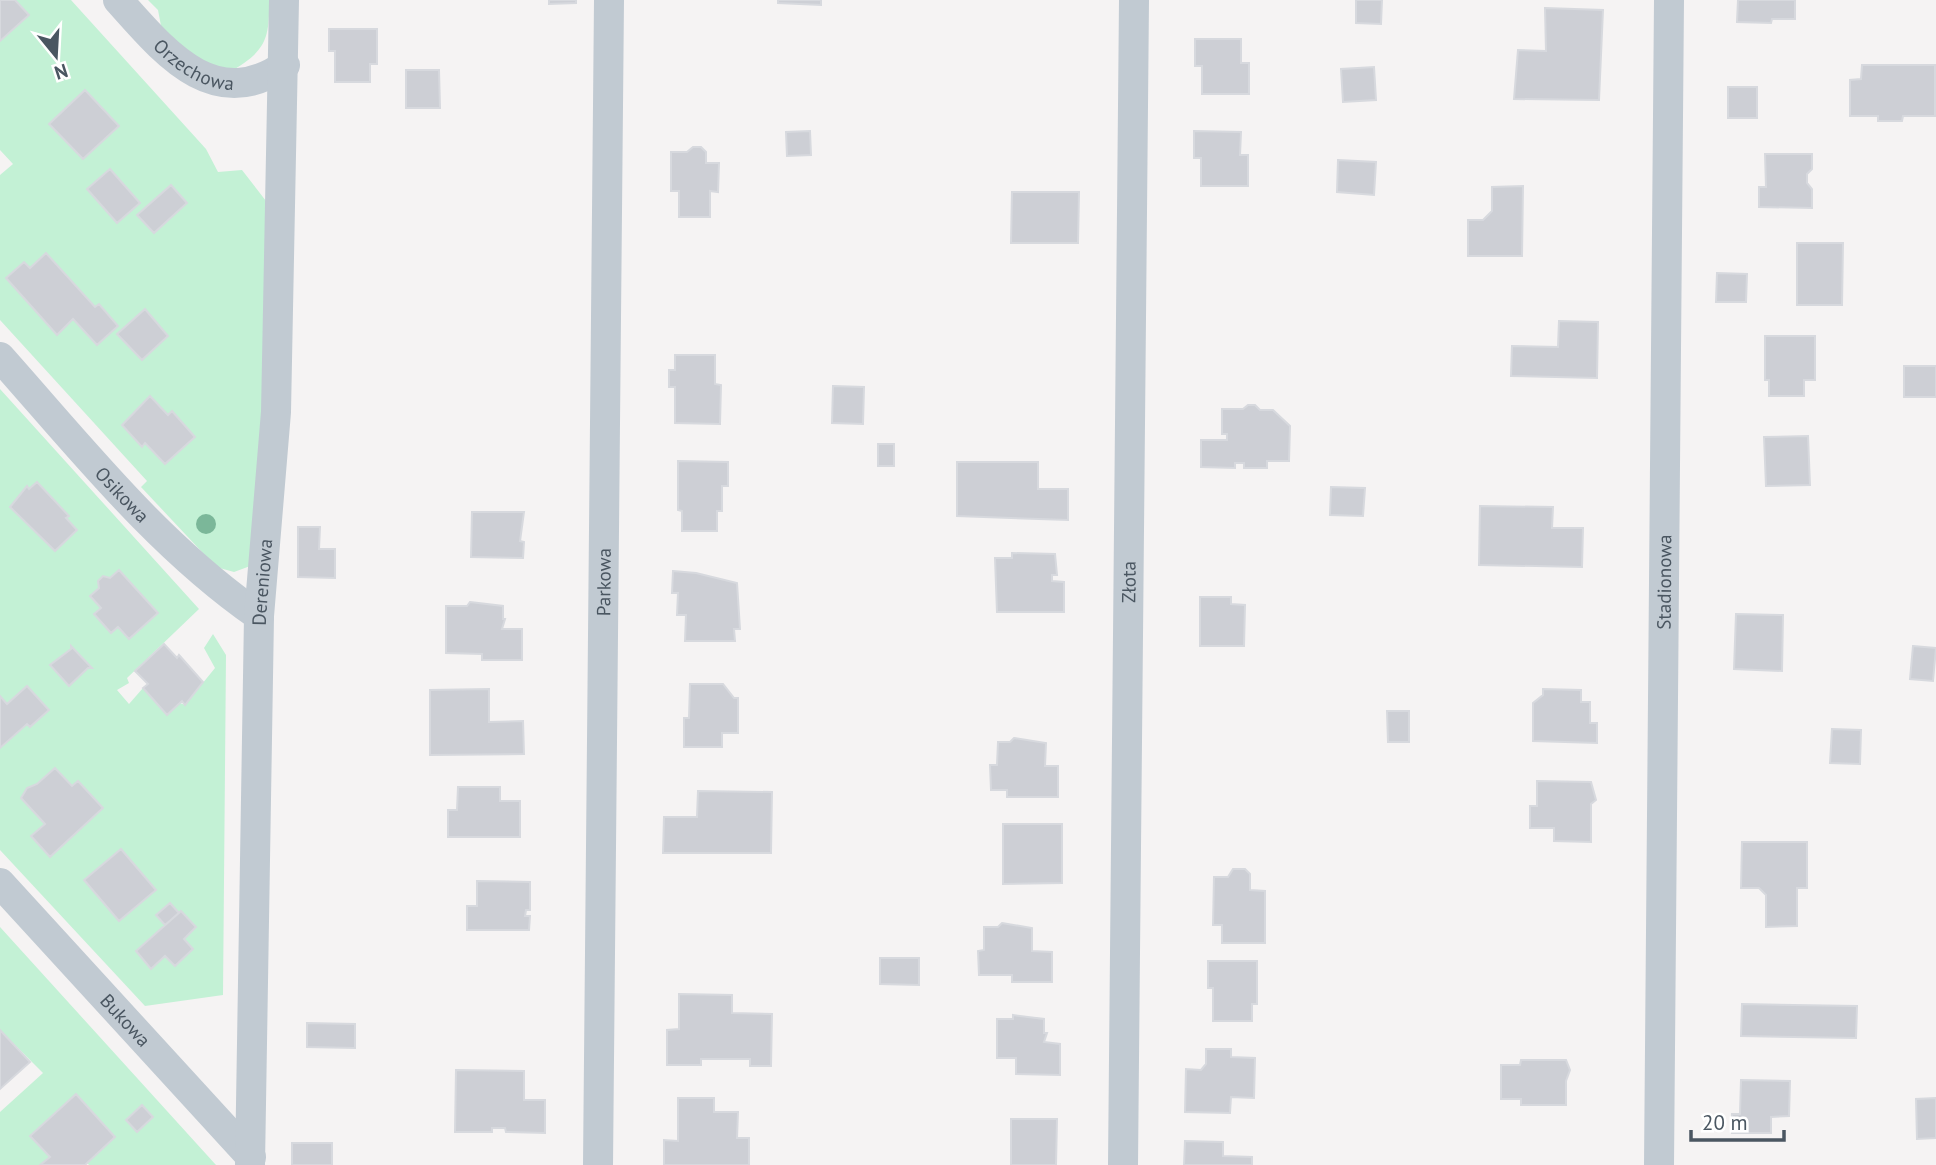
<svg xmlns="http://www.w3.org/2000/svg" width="1936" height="1165" viewBox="0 0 1936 1165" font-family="'PT Sans',sans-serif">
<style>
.green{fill:#c3f1d5}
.building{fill:#cdcfd5;stroke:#d7d9de;stroke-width:2}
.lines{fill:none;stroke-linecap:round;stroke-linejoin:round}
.minor{stroke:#c1cad2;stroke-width:30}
.tree{fill:#7bb799}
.labels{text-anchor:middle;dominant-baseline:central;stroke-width:5;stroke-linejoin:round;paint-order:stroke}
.street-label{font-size:19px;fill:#4a5661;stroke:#fff}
</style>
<rect width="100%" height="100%" fill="#f5f3f3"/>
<!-- green -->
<path class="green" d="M0,0H71L206,149L218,172L242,170L266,201L265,399L253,565L234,572L216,567L141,487L147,481L0,320V175L13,164L0,150Z
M148,0H269C270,42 264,52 228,73L199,66L162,31L158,10Z
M0,389L199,609L127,678L129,683L117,690L129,704L143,688L185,705L215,668L204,648L213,634L226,655L223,995L145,1006L0,850Z
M0,927L216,1165H89L87,1163L115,1137L76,1094L31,1135L50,1157L40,1165H0V1112L43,1073L0,1030Z"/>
<!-- building -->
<path class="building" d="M0,0H15L29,15L0,41Z
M549,0H576V3L549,4Z
M778,0H821V5L778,3Z
M1356,0H1382L1381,24L1356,23Z
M1738,0H1795V19H1772L1771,23L1737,22Z
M1545,8L1603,10L1599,100L1514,99L1518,50L1546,51Z
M329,29H377V64H370V82H335V51H329Z
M1195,39H1241V63H1249V94H1202V66H1195Z
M1862,65H1935V116H1903L1902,121H1878V116H1850V80L1861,79Z
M1374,67L1376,100L1343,102L1341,69Z
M406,70H439L440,108H406Z
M1728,87H1757V118H1728Z
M85,90L119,126L83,159L49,124Z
M810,131L811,155L787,156L786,132Z
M1194,131L1241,132L1240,155H1248V186H1201V158H1194Z
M693,147H701L706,152V163H719L718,192L710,191V217H679V191H671V152H687Z
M1765,154H1812V169L1807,174V183L1812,189V208L1759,207V187H1766Z
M1338,160L1376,162L1374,195L1337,192Z
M110,169L140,203L117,223L87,189Z
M171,185L187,203L154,233L137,215Z
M1523,186L1522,256H1468V220H1483L1492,211V187Z
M1012,192H1079L1078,243H1011Z
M1797,243H1843L1842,305H1797Z
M46,253L95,307L99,304L118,326L97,345L73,319L57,335L6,278L24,262L30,268Z
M1717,273L1747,274L1746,302H1716Z
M145,309L168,336L142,360L117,334Z
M1559,321L1598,322L1597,378L1511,376L1512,346L1558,347Z
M1765,336H1815V380H1804V396H1769V380H1765Z
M675,355H715V384L721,385L720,424L675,423V387H669V370H675Z
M1904,366H1936V397H1904Z
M833,386L864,387L863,424L832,423Z
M150,396L168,415L172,411L195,437L165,464L145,443L142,447L122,425Z
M1248,405H1255L1260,410H1273L1290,426L1289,461H1267V468H1244V463H1235V468L1201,467V440H1227V434H1222V409H1243Z
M1808,436L1810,485L1766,486L1764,437Z
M878,444H894V466H878Z
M678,461L728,462V486H722V511H717V531H682V511L678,510Z
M957,462H1038V489H1068V520L957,516Z
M37,482L69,516L66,518L77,530L55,551L10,507L27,486L29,489Z
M1331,487L1365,488L1363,516L1330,515Z
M1480,506L1553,507L1552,528H1583L1582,567L1479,565Z
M472,512H524L520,541L524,542L523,558L471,557Z
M298,527H320L319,549H335V578L298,577Z
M1012,553L1055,554L1057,575H1052V581L1064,582V612H997L995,558H1012Z
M119,570L158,613L129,639L118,627L111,633L94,614L101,608L90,596L99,588L98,581L103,576L110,578Z
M673,571L696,573L737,583L740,629H734L735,641H685L686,615H677L678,593H672Z
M1200,597H1231V604L1245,605L1244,646H1200Z
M470,602L503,606V619H505L502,629H522V660H482V654L446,653V606H467Z
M1736,614L1783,615L1782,671L1734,669Z
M164,644L177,658L179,655L203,682L185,705L182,701L167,715L143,688L148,684L135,671Z
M71,646L92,668H88L69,686L50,665L71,649Z
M1913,646L1936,648L1933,681L1910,679Z
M690,684H723L734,698H738V733H722V747H684V718H689Z
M27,686L49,710L30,727L27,724L0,748V696L7,704Z
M489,689V722L523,721L524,754L430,755V690Z
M1543,689L1581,690V702H1590V723H1597V743L1533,741V703L1543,695Z
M1387,711H1409V742H1388Z
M1832,729L1861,730L1860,764L1830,763Z
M1014,738L1046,743L1045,766H1058V797H1007V790H991L990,765H997L998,742H1010Z
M55,768L72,786L78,781L103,808L50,857L31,836L45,824L21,798L27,788L37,784Z
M1537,781L1591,782L1596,800L1591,804V842L1554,841V828H1530V806H1537Z
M458,787H500V801H520V837H448V810H457Z
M698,791L772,792L771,853H663L664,817H697Z
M1003,824H1062V883L1003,884Z
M1742,842H1807V888H1797V926L1766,927V895L1759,888H1741Z
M121,849L156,890L119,921L84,880Z
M1233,869H1245L1250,874V890L1265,891V943H1222V925H1213L1214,877H1228Z
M477,881L530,882V910H526L525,916H530L529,930H467V906H477Z
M170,903L179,913L165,925L156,915Z
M181,911L196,927L184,939L193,949L175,966L165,956L151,969L136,951Z
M1002,923L1032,928V951L1052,952V982H1012V975H979L978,951L984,950V927H998Z
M880,958H919V985L880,984Z
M1208,961H1257V1004H1252V1021H1213V988H1208Z
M679,994L732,995V1013L772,1014L771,1066H750V1059H701V1065H667V1030L679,1029Z
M1742,1004L1857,1006L1856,1038L1741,1036Z
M1013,1015L1044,1019V1033H1047L1044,1042L1060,1044V1075L1016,1074V1058H997V1019H1013Z
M307,1023L355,1024V1048L307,1047Z
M0,1030L30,1062L0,1089Z
M1206,1049H1231V1057L1255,1058L1254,1098L1231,1097L1230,1113L1185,1112L1186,1069L1201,1070L1206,1064Z
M1521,1060H1566L1570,1070L1566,1081V1105H1521V1099H1501V1065H1520Z
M456,1070L524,1071V1100H545V1133L506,1132L505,1128H492V1132H455Z
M1741,1080L1790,1081L1789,1116L1771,1117V1133H1732V1114H1740Z
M76,1094L115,1137L85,1165H40L50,1157L30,1136Z
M678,1098H714V1112H738L737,1138H749V1165H664V1140L678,1141Z
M1936,1098V1138L1917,1139L1916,1099Z
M142,1105L153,1117L137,1132L126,1120Z
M1011,1119H1057L1056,1165H1011Z
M1185,1141L1223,1142V1156L1252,1157V1165H1184Z
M292,1143H332V1165H292Z"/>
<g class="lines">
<!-- minor -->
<g class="minor">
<path id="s1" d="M118,0C163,50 213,115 285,65"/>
<path id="s2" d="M0,357C81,448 159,547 259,616"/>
<path id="s3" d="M0,883L251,1157"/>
<path id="s4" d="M250,1165L259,616L276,412L284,0"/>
<path id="s5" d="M598,1165L609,0"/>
<path id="s6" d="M1123,1165L1134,0"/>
<path id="s7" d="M1659,1165L1669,0"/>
</g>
</g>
<!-- trees -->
<circle class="tree" cx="206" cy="524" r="10"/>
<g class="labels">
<!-- street labels -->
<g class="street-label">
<text stroke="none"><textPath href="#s1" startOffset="102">Orzechowa</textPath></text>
<text stroke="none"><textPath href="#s2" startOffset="184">Osikowa</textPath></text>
<text stroke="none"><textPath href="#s4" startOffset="583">Dereniowa</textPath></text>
<text stroke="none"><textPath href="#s5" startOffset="583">Parkowa</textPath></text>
<text stroke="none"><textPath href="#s6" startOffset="583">Złota</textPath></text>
<text stroke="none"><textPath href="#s7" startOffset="583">Stadionowa</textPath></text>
<text stroke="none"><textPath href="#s3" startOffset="186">Bukowa</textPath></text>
</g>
</g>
<!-- north arrow -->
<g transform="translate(56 56) rotate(162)" stroke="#ffffff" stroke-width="5" paint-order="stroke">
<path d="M0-5L12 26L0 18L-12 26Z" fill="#4a5661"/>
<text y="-10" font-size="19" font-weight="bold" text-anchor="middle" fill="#4a5661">N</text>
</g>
<!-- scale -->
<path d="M1691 1130v10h93v-10" fill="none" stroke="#4a5661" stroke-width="3.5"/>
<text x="1702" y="1130" font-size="21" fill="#4a5661" stroke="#ffffff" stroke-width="5" paint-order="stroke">20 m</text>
</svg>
